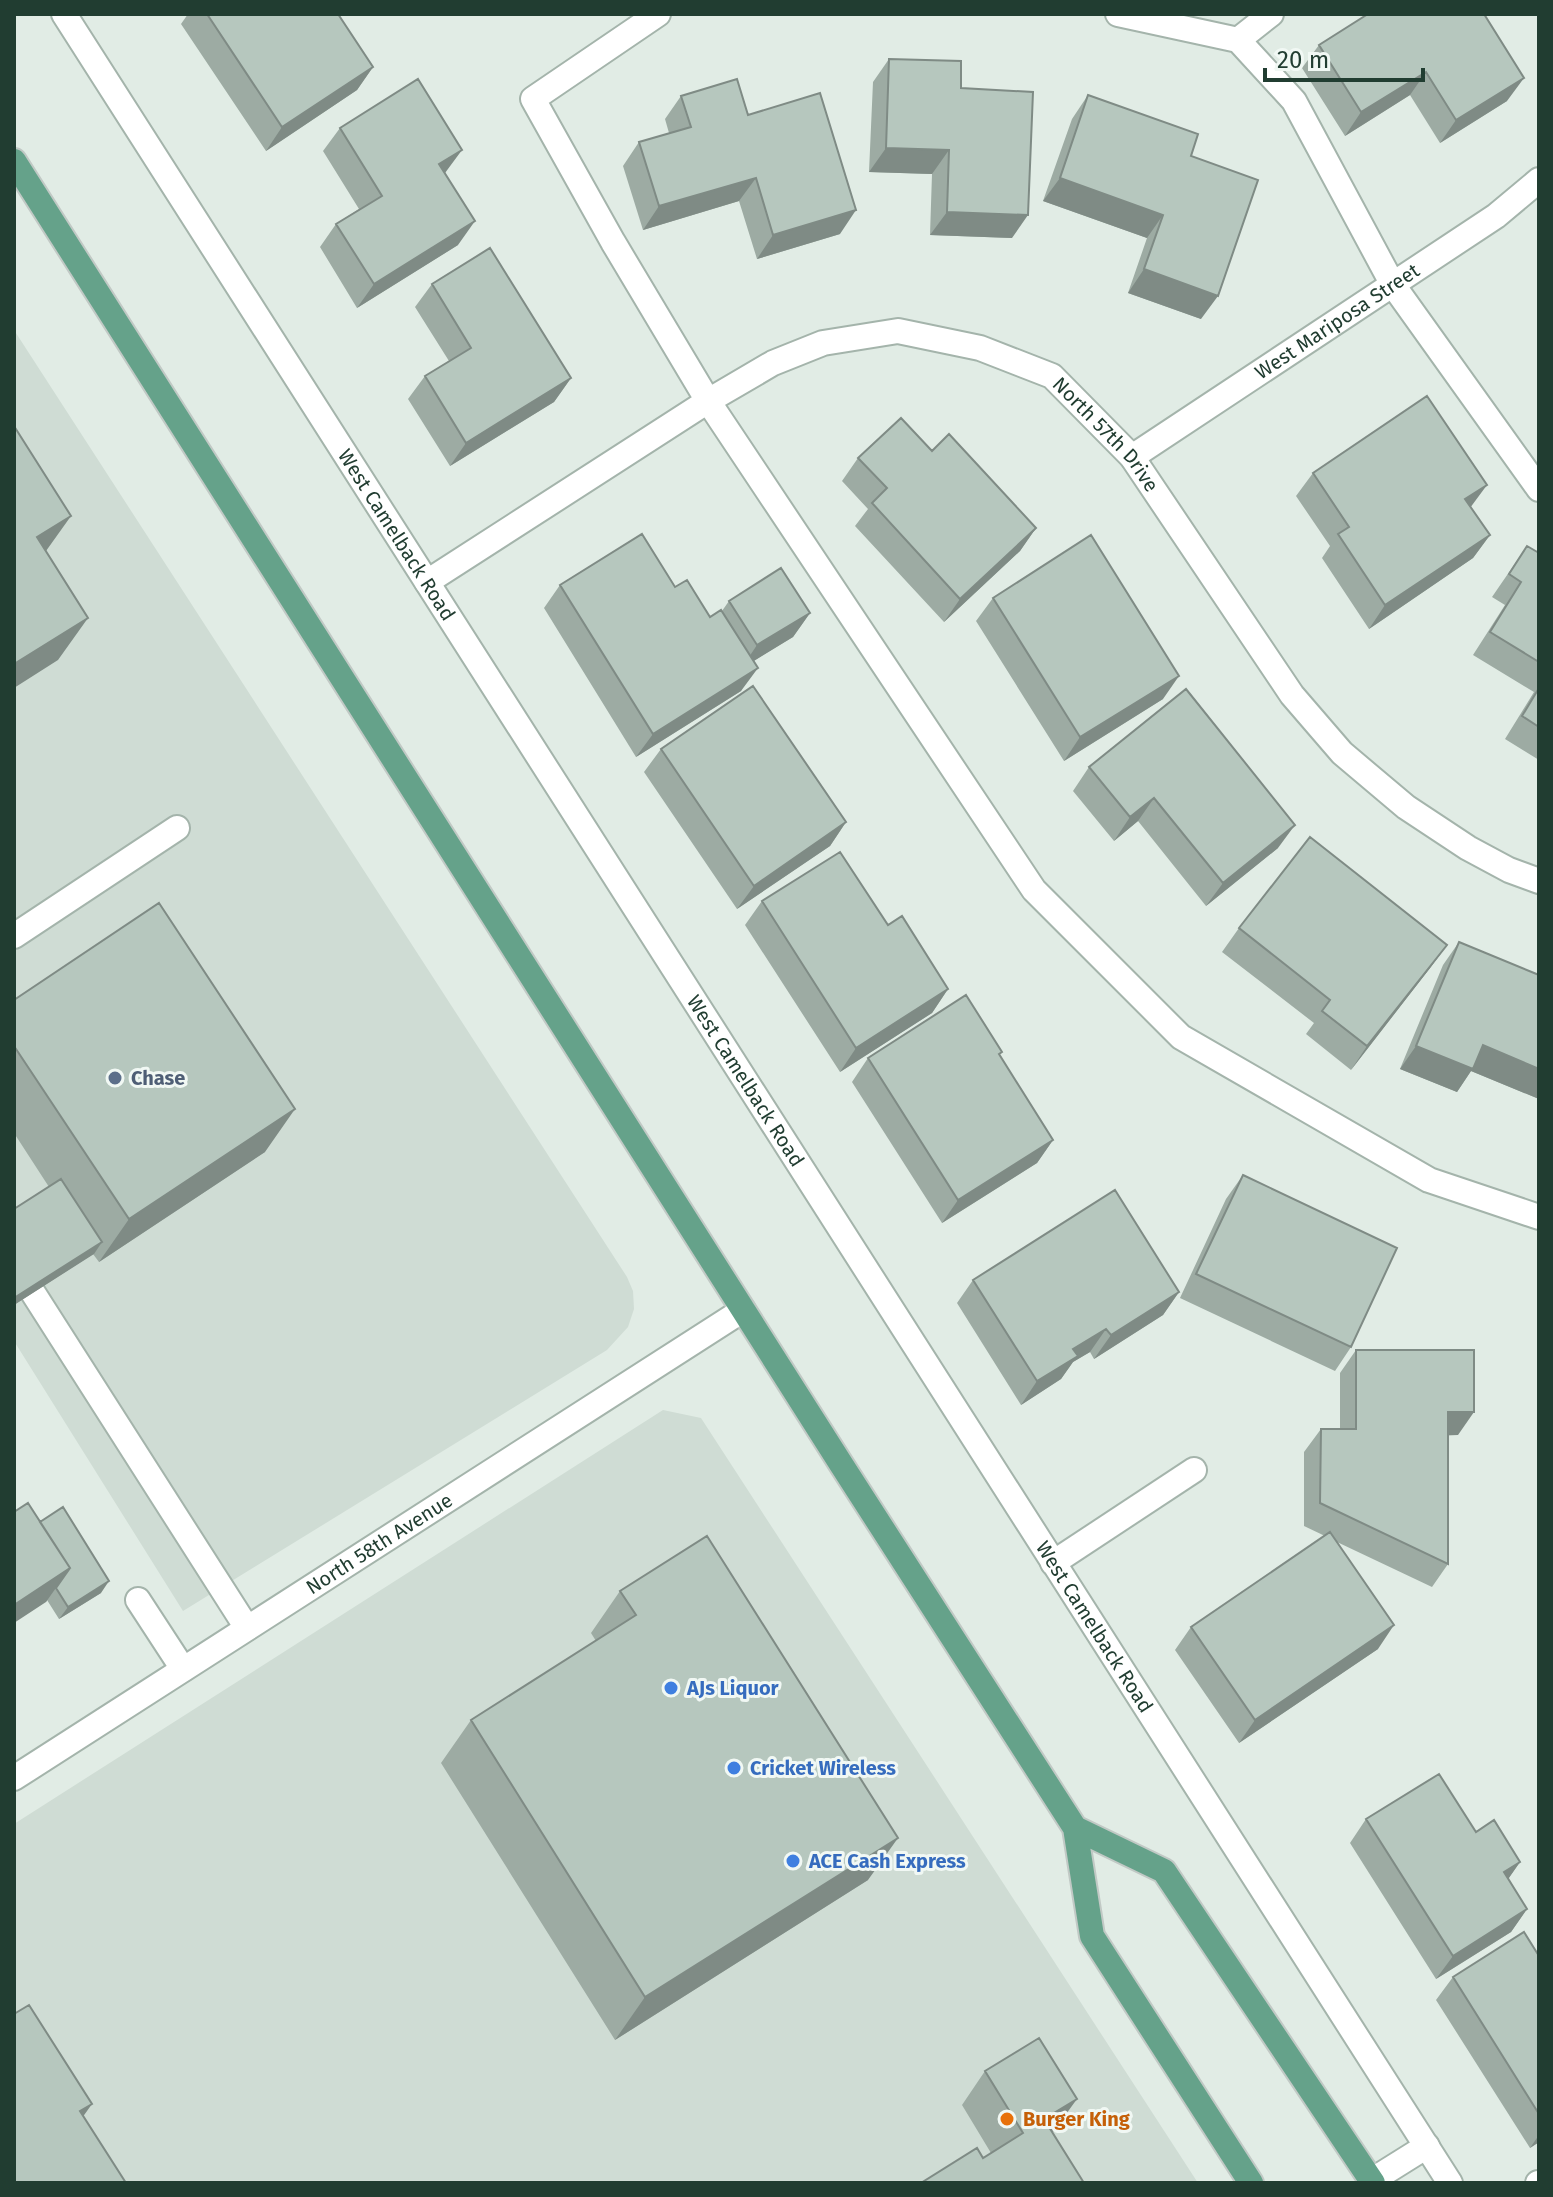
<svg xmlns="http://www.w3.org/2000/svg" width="1553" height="2197" viewBox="0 0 1553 2197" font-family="'Fira Sans',sans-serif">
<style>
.built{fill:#cfdcd4}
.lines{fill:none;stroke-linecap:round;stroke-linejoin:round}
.lane-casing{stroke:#a4b4ab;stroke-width:28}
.street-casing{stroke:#a4b4ab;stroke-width:28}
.primary-casing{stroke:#c1c9c5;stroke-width:28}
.lane{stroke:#fff;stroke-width:24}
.street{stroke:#fff;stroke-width:24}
.primary{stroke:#65a28a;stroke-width:24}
.wall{fill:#9daba3}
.shaded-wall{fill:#7f8b85}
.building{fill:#b6c7be;stroke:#7f8b85;stroke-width:2}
.service-dot{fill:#5c6f8a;stroke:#f1f8f4;stroke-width:3}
.shop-dot{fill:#3f7fe0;stroke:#f1f8f4;stroke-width:3}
.food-dot{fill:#e8710a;stroke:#f1f8f4;stroke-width:3}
.labels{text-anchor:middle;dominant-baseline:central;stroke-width:6;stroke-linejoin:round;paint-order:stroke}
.street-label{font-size:20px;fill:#213d31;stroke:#f1f8f4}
.service-label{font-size:20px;font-weight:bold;fill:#4e5e75;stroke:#f1f8f4;text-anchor:start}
.shop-label{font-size:20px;font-weight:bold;fill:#366cbe;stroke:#f1f8f4;text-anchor:start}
.food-label{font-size:20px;font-weight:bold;fill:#c56008;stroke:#f1f8f4;text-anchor:start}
</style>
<rect width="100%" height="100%" fill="#e1ece5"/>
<!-- built -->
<path class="built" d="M14,330L627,1277L633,1291L634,1309L628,1327L607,1350L183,1611L14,1341Z
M663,1410L701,1418L1198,2183H14V1824Z"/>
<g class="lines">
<!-- lane casing -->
<g class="lane-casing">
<path id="lane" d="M658,14L533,99L613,242L708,401L1034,890L1181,1037L1429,1180L1539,1217
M1118,14L1238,40L1294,101L1393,285L1539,489
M1238,40L1271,14
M14,936L177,828
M14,1263L247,1628
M138,1600L183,1669
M1538,2183H1539"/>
</g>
<!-- street casing -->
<g class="street-casing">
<g id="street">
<path id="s1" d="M64,14L1450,2183"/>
<path id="s2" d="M1132,457L1496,216L1539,180"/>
<path id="s3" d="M427,582L708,401L773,363L823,343L898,331L980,348L1052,376L1132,457L1292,695L1342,753L1406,807L1468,848L1509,870L1539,881"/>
<path d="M1053,1563L1194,1470"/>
<path id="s4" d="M14,1778L743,1310"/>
<path d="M1371,2181L1427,2146"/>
</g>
</g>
<!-- primary casing -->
<g class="primary-casing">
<path id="primary" d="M14,161L841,1464L1075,1828L1092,1936L1251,2183
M1075,1828L1164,1871L1373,2183"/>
</g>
<!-- lane -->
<use href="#lane" class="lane"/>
<!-- street -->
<use href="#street" class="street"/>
<!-- primary -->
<use href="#primary" class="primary"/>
</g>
<!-- wall -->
<path class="wall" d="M188,14H338L373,67L357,90L266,151L181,24Z
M1368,14L1507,101L1440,143L1410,95L1345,136L1302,68L1319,45Z
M889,59L961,88L1012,238L930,235L932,174L869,172L873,82Z
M1088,95L1191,156L1201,319L1128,293L1147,238L1043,201L1072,119Z
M681,96L748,115L840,234L757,259L739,201L643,230L623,166L639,142L669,133L665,119Z
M340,128L445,173L458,245L357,308L320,247L336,224L359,209L323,151Z
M432,284L571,378L554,402L450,466L408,399L425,376L449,361L415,307Z
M932,451L1036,528L1020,551L944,622L855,526L868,509L842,481L858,458Z
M1313,473L1471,507L1490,535L1473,558L1369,629L1322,558L1330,546L1296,496Z
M1527,546L1539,553V760L1505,739L1534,692L1473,655L1505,605L1492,597Z
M560,585L675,587L710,617L722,611L729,601L810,613L793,637L753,661L741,691L636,757L544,608Z
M993,598L1163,699L1064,761L976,621Z
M661,749L846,822L830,846L737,909L644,772Z
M1089,767L1278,848L1206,906L1138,821L1114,841L1073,791Z
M762,901L948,989L932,1013L840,1072L745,925Z
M1239,928L1447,945L1430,968L1351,1070L1306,1034L1314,1023L1222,952Z
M1459,942L1539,975V1099L1471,1071L1457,1092L1400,1069L1443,965Z
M14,1000L265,1152L99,1262L93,1254L14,1305V1209L49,1187L14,1133Z
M1000,1056L1053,1140L1037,1163L942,1223L852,1082L868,1058Z
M1243,1175L1351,1347L1335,1371L1180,1298L1226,1199Z
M973,1280L1179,1292L1163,1315L1094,1359L1090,1352L1073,1362L1061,1379L1021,1405L957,1303Z
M1356,1350L1458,1435H1448V1564L1432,1587L1337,1542L1378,1649L1239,1743L1175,1650L1191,1627L1325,1536L1304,1526V1452L1321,1429H1340V1373Z
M40,1522L101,1593L59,1619L47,1600L46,1602Z
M620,1591L868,1880L615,2040L441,1763L471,1720L596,1641L591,1633Z
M1366,1819L1476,1832L1520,1862L1508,1879L1527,1909L1511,1932L1436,1979L1350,1843Z
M1539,1956V2142L1530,2148L1436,2000L1453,1977Z
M985,2071L1053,2133L983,2158L991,2153L962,2105Z"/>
<!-- shaded-wall -->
<path class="shaded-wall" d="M373,67L357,90L266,151L282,127Z
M1426,72L1410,95L1345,136L1361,112Z
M1524,78L1507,101L1440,143L1456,120Z
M886,148L949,150L932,174L869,172Z
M462,150L445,173L439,164Z
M756,178L739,201L643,230L659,206Z
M1060,178L1163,215L1147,238L1043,201Z
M856,210L840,234L757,259L773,235Z
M947,212L1028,215L1012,238L930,235Z
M475,221L458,245L357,308L374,284Z
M1144,269L1218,296L1201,319L1128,293Z
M571,378L554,402L450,466L466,443Z
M1487,485L1470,508L1465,499Z
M71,516L41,558L37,537Z
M1036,528L1020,551L944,622L960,599Z
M1490,535L1473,558L1369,629L1385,605Z
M810,613L793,637L741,669L757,645Z
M88,618L58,660L14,688V664Z
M758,668L741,691L636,757L653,734Z
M1179,676L1163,699L1064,761L1080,737Z
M1154,798L1138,821L1114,841L1130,817Z
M846,822L830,846L737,909L754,886Z
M1295,825L1278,848L1206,906L1223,883Z
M1447,945L1430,968L1351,1070L1367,1046Z
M948,989L932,1013L840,1072L856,1048Z
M1483,1045L1539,1069V1099L1471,1071L1457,1092L1400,1069L1416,1046Z
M295,1109L265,1152L99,1262L129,1219Z
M1053,1140L1037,1163L942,1223L958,1200Z
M102,1242L94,1254L14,1305V1298Z
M1179,1292L1163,1315L1094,1359L1111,1335Z
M1106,1329L1090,1352L1073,1362L1061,1379L1021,1405L1037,1381L1073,1349Z
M1448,1412H1474L1458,1435L1431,1436Z
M70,1568L46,1602L14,1623V1605Z
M109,1581L101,1593L59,1619L68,1607Z
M1394,1625L1378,1649L1239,1743L1255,1720Z
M898,1838L868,1880L615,2040L645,1997Z
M1520,1862L1504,1885V1872Z
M1527,1909L1511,1932L1436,1979L1453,1956Z
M1077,2099L1053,2132L1021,2153L1044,2119Z
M92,2104L62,2146L80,2111Z
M1539,2135V2142L1530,2148Z"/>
<!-- building -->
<path class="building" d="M207,14H338L373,67L282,127Z
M1368,14H1484L1524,78L1456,120L1426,72L1361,112L1319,45Z
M889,59L961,61V88L1033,92L1028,215L947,212L949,150L886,148Z
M418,79L462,150L439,164L475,221L374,284L336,224L382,196L340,128Z
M737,79L748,115L820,93L856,210L773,235L756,178L659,206L639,142L691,127L681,96Z
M1088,95L1198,134L1191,156L1258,180L1218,296L1144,269L1163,215L1060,178Z
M490,248L571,378L466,443L425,376L471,348L432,284Z
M1427,396L1487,485L1465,499L1490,535L1385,605L1338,534L1349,527L1313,473Z
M901,418L932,451L949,434L1036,528L960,599L872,503L887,488L858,458Z
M14,426L71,516L37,537L88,618L14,664Z
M642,534L675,587L687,580L710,617L721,610L758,668L653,734L560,585Z
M1091,535L1179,676L1080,737L993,598Z
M1527,546L1539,553V662L1490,632L1521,582L1509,574Z
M781,568L810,613L757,645L729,601Z
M753,686L846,822L754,886L661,749Z
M1539,688V727L1522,716Z
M1186,689L1295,825L1223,883L1154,798L1130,817L1089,767Z
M1310,837L1447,945L1367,1046L1322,1011L1330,1000L1239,928Z
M840,852L888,925L902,916L948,989L856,1048L762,901Z
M159,903L295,1109L129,1219L14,1046V1000Z
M1459,942L1539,975V1069L1483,1045L1473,1069L1416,1046Z
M966,995L1002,1052L999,1054L1053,1140L958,1200L868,1058Z
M1243,1175L1397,1248L1351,1347L1196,1274Z
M61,1179L102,1242L14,1298V1209Z
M1115,1190L1179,1292L1111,1335L1106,1329L1073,1349L1078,1356L1037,1381L973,1280Z
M1356,1350H1474V1412H1448V1564L1320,1503L1321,1429H1356Z
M28,1503L70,1568L14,1605V1512Z
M63,1507L109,1581L68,1607L56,1588L70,1568L40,1522Z
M1330,1532L1394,1625L1255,1720L1191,1627Z
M707,1536L898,1838L645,1997L471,1720L636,1615L620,1591Z
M1439,1774L1476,1832L1494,1820L1520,1862L1504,1872L1527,1909L1453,1956L1366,1819Z
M1524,1932L1539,1956V2114L1453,1977Z
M29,2005L92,2104L80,2111L126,2183H14V2014Z
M1039,2038L1077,2099L1044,2119L1084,2183H921L977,2148L983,2158L1023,2133L985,2071Z"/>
<!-- markers -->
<circle class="service-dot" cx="115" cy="1078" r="8"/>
<g class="shop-dot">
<circle cx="671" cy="1688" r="8"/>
<circle cx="734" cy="1768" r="8"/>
<circle cx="793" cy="1861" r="8"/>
</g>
<circle class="food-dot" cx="1007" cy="2119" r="8"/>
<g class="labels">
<!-- street labels -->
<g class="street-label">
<text stroke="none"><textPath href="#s2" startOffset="246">West Mariposa Street</textPath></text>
<text stroke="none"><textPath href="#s3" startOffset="780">North 57th Drive</textPath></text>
<text stroke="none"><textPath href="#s1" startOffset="618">West Camelback Road</textPath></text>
<text stroke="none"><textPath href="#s1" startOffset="1266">West Camelback Road</textPath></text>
<text stroke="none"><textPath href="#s4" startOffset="434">North 58th Avenue</textPath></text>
<text stroke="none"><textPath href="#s1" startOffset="1914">West Camelback Road</textPath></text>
</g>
<!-- service labels -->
<g class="service-label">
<text x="131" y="1078">Chase</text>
</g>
<!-- shop labels -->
<g class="shop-label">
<text x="687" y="1688">AJs Liquor</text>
<text x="750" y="1768">Cricket Wireless</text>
<text x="809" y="1861">ACE Cash Express</text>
</g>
<!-- food labels -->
<g class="food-label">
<text x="1023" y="2119">Burger King</text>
</g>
</g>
<!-- border -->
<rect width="1553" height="2197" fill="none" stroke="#213d31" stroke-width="32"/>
<!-- scale -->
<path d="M1265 68v12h158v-12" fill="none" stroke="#213d31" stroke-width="4"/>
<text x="1277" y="68" font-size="24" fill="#213d31" stroke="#f1f8f4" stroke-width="6" paint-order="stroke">20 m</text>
</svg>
